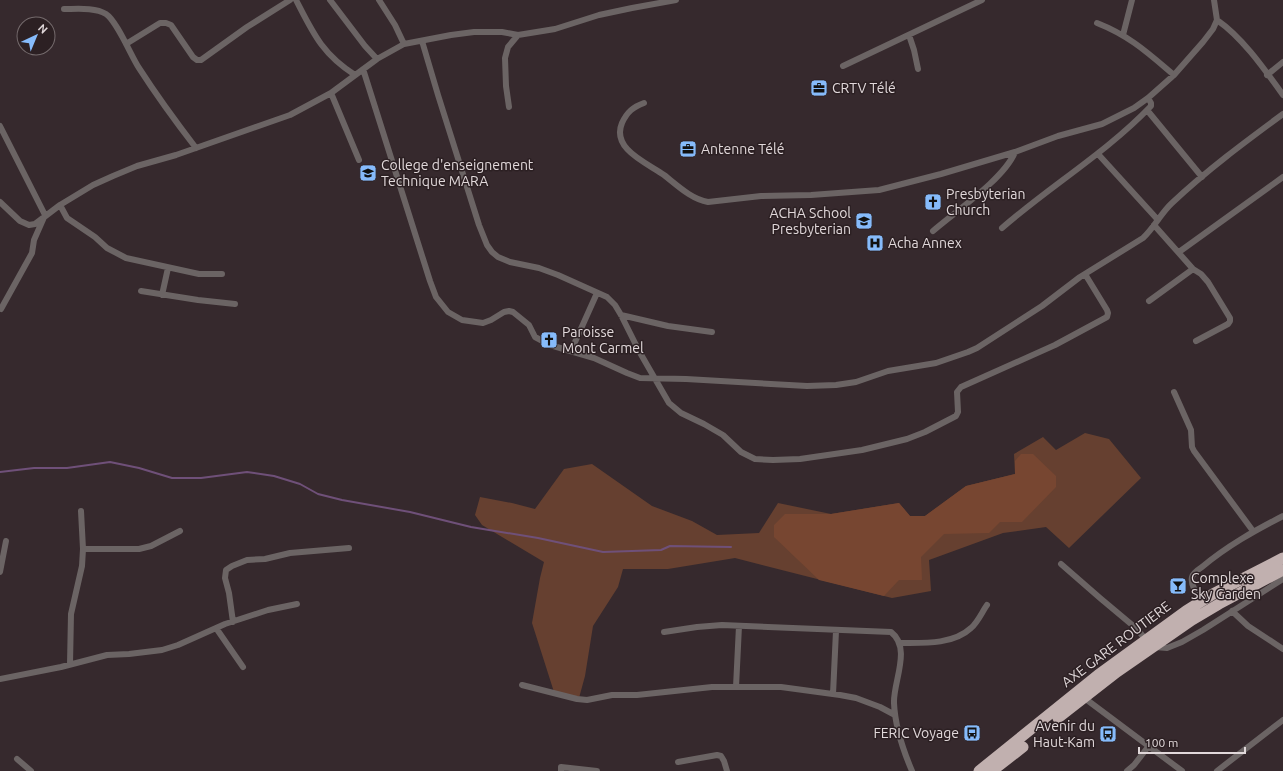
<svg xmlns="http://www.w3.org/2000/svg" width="1283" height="771" viewBox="0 0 1283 771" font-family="Ubuntu,sans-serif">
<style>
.green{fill:#664030}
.forest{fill:#774631}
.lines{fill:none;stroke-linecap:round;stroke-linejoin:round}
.stream{stroke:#6f5079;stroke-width:2}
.street{stroke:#6b6464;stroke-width:6}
.highway{stroke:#c1b0af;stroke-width:11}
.labels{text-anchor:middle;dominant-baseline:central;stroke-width:3;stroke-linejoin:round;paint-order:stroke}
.poi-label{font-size:14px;fill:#e1d8da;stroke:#2c2023;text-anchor:start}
.street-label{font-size:14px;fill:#e1d8da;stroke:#2c2023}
</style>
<rect width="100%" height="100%" fill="#36292d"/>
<!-- green -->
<path class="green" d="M1085,433L1109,439L1141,478L1069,548L1046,527L1003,533L929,560L931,591L892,598L735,558L668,569H623L618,587L593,626L585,676L579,698L554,692L532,623L540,578L544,562L482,525L475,515L480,497L512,503L535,509L564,469L592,464L652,506L692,521L717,535L759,533L778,503L831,514L899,503L910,516H925L966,486L1015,474L1014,454L1043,437L1056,450Z"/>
<!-- forest -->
<path class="forest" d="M1021,454H1033L1056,476V487L1022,522H1000L989,533L944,534L921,557L922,580H899L884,596L819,580L774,537V525L785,514H831L899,503L910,516H925L966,486L1015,474V461Z"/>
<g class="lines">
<!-- stream -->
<path class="stream" d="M0,472L34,468H67L110,462L139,468L172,478H201L247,472L274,476L300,484L318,494L342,500L410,512L471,527L538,538L603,552L661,550L670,546L731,547"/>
<!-- street -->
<path class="street" d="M296,0C313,33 322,54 355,75
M330,0L365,46L377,59
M379,0L395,25L404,44
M64,9C76,9 95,7 106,14C117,21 131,56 139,68C157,96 176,122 196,148
M1217,20C1243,38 1265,70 1283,95
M1097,23C1130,36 1148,53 1174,75
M909,35L914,50L918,69
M1123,35L1132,0
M422,41L438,95L479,225L487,245L492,252L498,257L510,262L539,268L558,275L607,297L615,305L621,315L639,351L669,403L681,413L704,424L723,435L741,452L755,459L773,460L800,459L862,450L907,439L925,432L956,416L958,412L957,392L961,387L1055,345L1107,317L1108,313L1107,310L1085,274
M126,44L160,23H166L171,25L193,57L197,60H201L247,27L290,0
M843,66L982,0
M363,69L430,281L436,297L448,312L462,320L483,323L491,320L504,312L509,311L513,312L529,325L535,337L550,345L594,358L627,373L640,378L686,379L807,386L836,385L856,382L888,371L936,363L968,352L977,348L1042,306L1080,277L1143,238C1154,228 1161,213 1172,203C1207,170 1245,142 1283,114
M1267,75L1283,62
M331,93L359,160
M644,103C633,107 627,112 622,123C611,149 647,163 664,175C677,185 691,199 708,202L761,196L811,195L879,190L941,174L1015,152
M509,107L506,86L505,58L508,47L518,35L555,29L599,15L632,8L676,0
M1147,110L1202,177
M0,126L45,215L34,240L32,253L1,309
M1098,154L1158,220
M0,202L20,221L29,225L35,224L60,205L93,185L113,176L137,166L176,155L290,115L331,93L377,59L404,44L451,35L474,32H502L518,35
M60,205L67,218L95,237L107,248L126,258L199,274H222
M1154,225L1193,269L1201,274L1208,282L1230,318V321L1228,324L1196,341
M1002,228C1050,186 1106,153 1151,106V103L1148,98
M933,231C956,211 1004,179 1015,152L1058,136L1102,124L1134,108L1148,98L1174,75L1203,42L1213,29L1217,20L1214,0
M1179,252L1283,177
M141,291L198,300L235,304
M162,295L168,268
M1149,301L1193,269
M621,315L668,326L712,332
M571,351L597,293
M1174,392L1191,430L1192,447L1194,451L1253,531
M83,549H139L151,546L180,531
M1061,564L1100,598L1137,629L1146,640
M0,572L6,541
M1202,602C1198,596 1190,585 1192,577C1193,573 1199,569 1202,567C1227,546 1254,531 1283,516
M1232,611L1248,626L1283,649
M233,622L229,593L225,578L226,570L232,566L247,560L265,559L290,553L349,548
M216,628L243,667
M664,632L697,627L722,625L891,632C912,648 893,682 894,703C895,726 903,750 912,771
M899,643C922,643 953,645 971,628C978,622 982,612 987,605
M1155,647L1167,648L1182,642L1203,630L1283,579
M70,664L71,614L82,566L83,549L81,511
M0,679L61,667L107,655L129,654L162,650L178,645L225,624L268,610L297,604
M522,685L577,699L587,700L612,695H637L712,687H781L840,695L856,698L880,707L895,715
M736,687L739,626
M833,694L836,631
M1083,697L1182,771
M17,759L31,771
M678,762L717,755L721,756L724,761L727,771
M561,771V767L597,771
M1127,771L1134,765L1148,747
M1217,771L1283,720"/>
<!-- highway -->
<path class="highway" d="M1058,718L1117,672L1192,620L1219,604L1283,570
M979,771L1098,675L1186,611L1213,594L1283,558
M992,771L1023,747"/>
</g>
<!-- icons -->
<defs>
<g id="office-square" transform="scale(0.9)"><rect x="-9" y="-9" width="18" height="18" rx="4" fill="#86bbfb" stroke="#2c2023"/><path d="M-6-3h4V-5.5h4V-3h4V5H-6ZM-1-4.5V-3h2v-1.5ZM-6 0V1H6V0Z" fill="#111"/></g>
<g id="school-square" transform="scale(0.9)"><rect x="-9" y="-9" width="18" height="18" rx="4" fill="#86bbfb" stroke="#2c2023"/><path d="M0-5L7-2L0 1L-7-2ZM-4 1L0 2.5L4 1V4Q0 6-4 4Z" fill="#111"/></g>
<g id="church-square" transform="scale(0.9)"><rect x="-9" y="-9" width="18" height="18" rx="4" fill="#86bbfb" stroke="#2c2023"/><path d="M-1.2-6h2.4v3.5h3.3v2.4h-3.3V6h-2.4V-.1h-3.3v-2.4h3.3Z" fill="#111"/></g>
<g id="hospital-square" transform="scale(0.9)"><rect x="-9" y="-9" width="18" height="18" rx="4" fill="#86bbfb" stroke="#2c2023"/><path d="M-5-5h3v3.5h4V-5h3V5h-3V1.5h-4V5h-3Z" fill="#111"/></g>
<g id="bar-square" transform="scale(0.9)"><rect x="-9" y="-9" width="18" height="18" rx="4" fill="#86bbfb" stroke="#2c2023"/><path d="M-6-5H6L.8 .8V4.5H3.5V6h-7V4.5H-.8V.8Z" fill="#111"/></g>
<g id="bus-square" transform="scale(0.9)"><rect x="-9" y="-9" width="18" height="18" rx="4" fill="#86bbfb" stroke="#2c2023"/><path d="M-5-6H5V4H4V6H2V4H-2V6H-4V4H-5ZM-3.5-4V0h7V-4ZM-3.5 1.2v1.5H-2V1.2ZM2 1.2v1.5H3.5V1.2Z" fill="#111"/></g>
</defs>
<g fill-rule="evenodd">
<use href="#office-square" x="819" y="88"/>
<use href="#office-square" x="688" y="149"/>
<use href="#school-square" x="368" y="173"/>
<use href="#church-square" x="933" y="202"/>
<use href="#school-square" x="864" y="221"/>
<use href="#hospital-square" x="875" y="243"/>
<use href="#church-square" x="549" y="340"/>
<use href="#bar-square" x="1178" y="586"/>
<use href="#bus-square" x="972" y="733"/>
<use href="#bus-square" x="1108" y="734"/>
</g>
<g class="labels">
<!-- poi labels -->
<g class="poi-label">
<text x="832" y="88">CRTV Télé</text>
<text x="701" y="149">Antenne Télé</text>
<text x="381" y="165">College d'enseignement<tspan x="381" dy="16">Technique MARA</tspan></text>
<text x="946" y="194">Presbyterian<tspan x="946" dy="16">Church</tspan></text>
<text x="851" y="213" text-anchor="end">ACHA School<tspan x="851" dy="16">Presbyterian</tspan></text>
<text x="888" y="243">Acha Annex</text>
<text x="562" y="332">Paroisse<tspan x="562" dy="16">Mont Carmel</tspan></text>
<text x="1191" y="578">Complexe<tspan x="1191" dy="16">Sky Garden</tspan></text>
<text x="1095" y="726" text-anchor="end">Avenir du<tspan x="1095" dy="16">Haut-Kam</tspan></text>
<text x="959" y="733" text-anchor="end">FERIC Voyage</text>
</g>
<!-- street labels -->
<g class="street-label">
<text transform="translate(1116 644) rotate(-37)">AXE GARE ROUTIERE</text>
</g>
</g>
<!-- north arrow -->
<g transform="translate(36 36) rotate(44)"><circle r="19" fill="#2c2023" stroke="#746a6c"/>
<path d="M0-3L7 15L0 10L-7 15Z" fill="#86bbfb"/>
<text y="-6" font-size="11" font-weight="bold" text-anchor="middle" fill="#e1d8da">N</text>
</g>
<!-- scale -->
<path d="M1139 747v6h106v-6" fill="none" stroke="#e1d8da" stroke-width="2"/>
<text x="1145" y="747" font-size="12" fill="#e1d8da" stroke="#2c2023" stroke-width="3" paint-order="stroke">100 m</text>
</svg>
